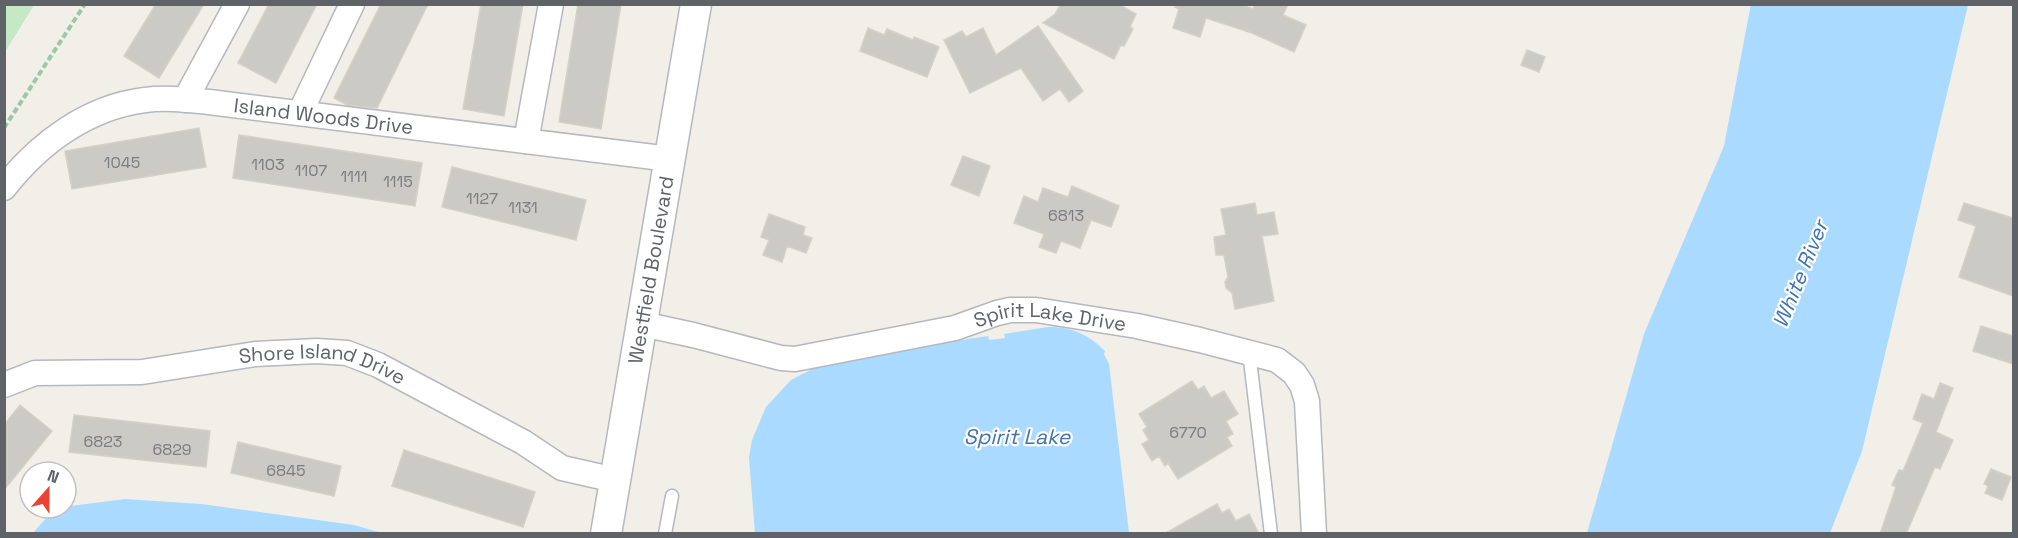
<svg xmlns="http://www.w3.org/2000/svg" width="2018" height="538" viewBox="0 0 2018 538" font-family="'Space Grotesk',sans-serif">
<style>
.green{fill:#c5e8c5}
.water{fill:#aadaff}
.building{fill:#cccac5;stroke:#d6d1c6;stroke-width:1.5}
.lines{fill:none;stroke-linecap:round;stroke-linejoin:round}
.service-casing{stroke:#b5b8bc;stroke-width:15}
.minor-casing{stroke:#b5b8bc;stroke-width:27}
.tertiary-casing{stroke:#b5b8bc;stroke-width:33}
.path{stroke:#9cc7a9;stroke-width:4;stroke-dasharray:6 3;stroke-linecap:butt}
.service{stroke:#fff;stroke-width:12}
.minor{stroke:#fff;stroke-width:24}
.tertiary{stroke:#fff;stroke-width:30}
.labels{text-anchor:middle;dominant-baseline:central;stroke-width:4.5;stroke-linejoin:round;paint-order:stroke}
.number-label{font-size:16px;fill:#7a7d7f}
.street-label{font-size:20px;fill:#5f6368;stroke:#fff}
.water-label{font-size:21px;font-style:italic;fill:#4174aa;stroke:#fff}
</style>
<rect width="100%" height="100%" fill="#f1efe8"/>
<!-- green -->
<path class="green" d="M5,4L34,5L5,52L4,5Z"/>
<!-- water -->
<path class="water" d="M1751,4L1968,5L1862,451L1830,533H1587L1644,334L1724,146Z
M1048,327C1072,327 1088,334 1105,351L1104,354L1109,364L1129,533L755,534L749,457L752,440L766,407L791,380L816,367L928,345L988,336L989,340L1005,338L1004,334Z
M125,499L201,504L354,525L382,533H33L55,508Z"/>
<!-- building -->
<path class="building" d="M156,4H204L159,78L124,56Z
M269,4H317L276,83L238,63Z
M381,4H428L377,108L347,105L334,98Z
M481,4H523L504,116L463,109Z
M578,4H621L601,129L559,122Z
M1061,4H1118L1136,14L1130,27L1133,29L1124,46L1121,45L1114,59L1043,23L1055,14Z
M1176,4H1241L1253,9L1255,4H1288L1283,15L1306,25L1294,52L1252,33L1206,18L1200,37L1173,28L1179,9L1175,7Z
M1038,26L1083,91L1069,102L1060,89L1043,101L1021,68L970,93L944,40L962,31L966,37L983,28L996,55Z
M868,28L884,35L887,29L913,40L914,37L939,47L927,77L860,51Z
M1527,50L1545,57L1539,72L1521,65Z
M199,128L206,167L72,189L65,151Z
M239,135L422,163L415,206L233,178Z
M963,156L990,166L979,196L951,185Z
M452,167L586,200L576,240L442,207Z
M1072,186L1119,206L1111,227L1091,220L1080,248L1061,241L1056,253L1039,247L1044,234L1014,223L1024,196L1038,202L1043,188L1068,197Z
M1255,203L1257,215L1274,212L1278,234L1262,236L1274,301L1235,309L1232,293L1226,288L1225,282L1228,277L1224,255H1216L1214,237L1226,235L1221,209Z
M1964,203L2013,218V296L1959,277L1976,226L1958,220Z
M769,214L805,227L803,235L812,238L806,253L787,246L782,262L763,255L769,240L761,237Z
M1981,326L2013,336V364L1973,351Z
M1192,381L1198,390L1204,386L1211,398L1224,391L1238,414L1226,421L1233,434L1227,437L1232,446L1178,479L1168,463L1165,466L1159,456L1152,461L1142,444L1149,440L1143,430L1147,427L1139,414Z
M1940,383L1953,388L1936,432L1953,440L1940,469L1935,467L1906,534H1880L1896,487L1892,485L1899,470L1903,471L1923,423L1913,419L1922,394L1934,399Z
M20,405L52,431L4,490V425Z
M74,415L210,431L206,467L69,452Z
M238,442L341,466L334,496L231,473Z
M404,450L535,492L523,527L392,486Z
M1991,469L2011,477L2002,500L1985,493L1988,486L1984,484Z
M1217,504L1222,513L1229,509L1236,521L1249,514L1259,534H1164Z"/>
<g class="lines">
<!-- service casing -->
<g class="service-casing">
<path id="service" d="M1249,352L1271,534
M665,534L672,496"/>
</g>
<!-- minor casing -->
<g class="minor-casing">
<g id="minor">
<path d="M185,100L237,4"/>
<path d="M300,113L352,4"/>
<path d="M526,141L551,4"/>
<path id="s1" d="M4,188C39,143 88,107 145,100C167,97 188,100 209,102L670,159"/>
<path id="s2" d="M642,324L693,335L781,358L795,359L955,328L997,313L1010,310H1036L1137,326L1200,340L1277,360L1294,373L1302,385L1307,401L1314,534"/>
<path id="s3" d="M4,385L35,373L142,372L255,354L317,351L347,353L378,365L523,442L562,468L615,480"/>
</g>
</g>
<!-- tertiary casing -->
<g class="tertiary-casing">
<g id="tertiary">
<path id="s4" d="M606,534L696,4"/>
</g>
</g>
<!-- path -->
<path class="path" d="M4,128L85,4"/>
<!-- service -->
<use href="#service" class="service"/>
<!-- minor -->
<use href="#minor" class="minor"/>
<!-- tertiary -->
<use href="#tertiary" class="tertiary"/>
</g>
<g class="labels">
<!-- number labels -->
<g class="number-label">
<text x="122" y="162">1045</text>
<text x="268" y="164">1103</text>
<text x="311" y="170">1107</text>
<text x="354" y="176">1111</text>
<text x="398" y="181">1115</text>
<text x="482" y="198">1127</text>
<text x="523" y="207">1131</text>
<text x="1066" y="215">6813</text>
<text x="1188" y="432">6770</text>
<text x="103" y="441">6823</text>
<text x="172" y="449">6829</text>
<text x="286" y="470">6845</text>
</g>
<!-- street labels -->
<g class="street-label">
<text stroke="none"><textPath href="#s1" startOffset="350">Island Woods Drive</textPath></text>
<text stroke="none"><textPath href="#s4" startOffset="268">Westfield Boulevard</textPath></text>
<text stroke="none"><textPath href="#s2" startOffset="418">Spirit Lake Drive</textPath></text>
<text stroke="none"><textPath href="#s3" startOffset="324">Shore Island Drive</textPath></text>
</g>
<!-- water labels -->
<g class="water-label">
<text transform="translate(1800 274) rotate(-68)">White River</text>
<text x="1017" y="436">Spirit Lake</text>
</g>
</g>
<!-- border -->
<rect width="2018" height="538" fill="none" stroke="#5f6368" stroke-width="12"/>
<!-- north arrow -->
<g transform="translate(48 490) rotate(21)"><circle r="28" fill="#ffffff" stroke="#bfc1c3" stroke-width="1.5"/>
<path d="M0-4.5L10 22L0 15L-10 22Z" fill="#ea4335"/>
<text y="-9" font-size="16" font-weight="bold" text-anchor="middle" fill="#5f6368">N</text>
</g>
</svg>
